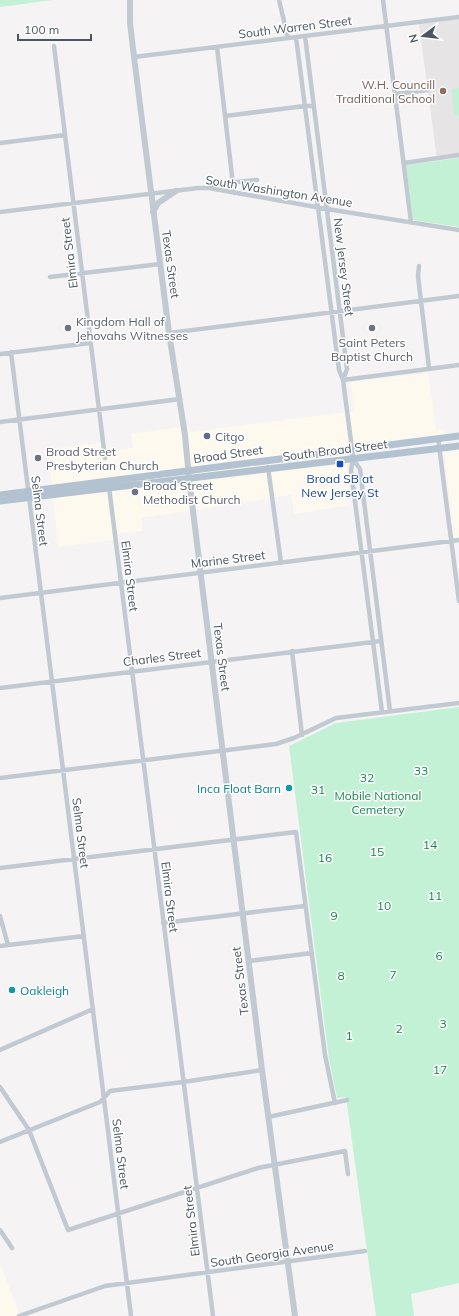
<svg xmlns="http://www.w3.org/2000/svg" width="459" height="1316" viewBox="0 0 459 1316" font-family="Mulish,sans-serif">
<style>
.commercial{fill:#fdf9ef}
.education{fill:#e6e4e5}
.green{fill:#c3f1d5}
.lines{fill:none;stroke-linecap:round;stroke-linejoin:round}
.minor{stroke:#c1cad2;stroke-width:4.5}
.tertiary{stroke:#c1cad2;stroke-width:6}
.primary{stroke:#b3c2d1;stroke-width:7}
.education-dot{fill:#8d6e63;stroke:#fff;stroke-width:1.5}
.worship-dot{fill:#6b7280;stroke:#fff;stroke-width:1.5}
.service-dot{fill:#5c6f8a;stroke:#fff;stroke-width:1.5}
.transit-dot{fill:#1a4fb4;stroke:#fff;stroke-width:1.5}
.culture-dot{fill:#0f9aa8;stroke:#fff;stroke-width:1.5}
.labels{text-anchor:middle;dominant-baseline:central;stroke-width:3;stroke-linejoin:round;paint-order:stroke}
.street-label{font-size:12px;fill:#4a5661;stroke:#fff}
.education-label{font-size:12px;fill:#785e54;stroke:#fff;text-anchor:end}
.worship-label{font-size:12px;fill:#5b616d;stroke:#fff;text-anchor:start}
.service-label{font-size:12px;fill:#4e5e75;stroke:#fff;text-anchor:start}
.transit-label{font-size:12px;fill:#164399;stroke:#fff}
.park-label{font-size:12px;fill:#17864f;stroke:#fff}
.culture-label{font-size:12px;fill:#0d838f;stroke:#fff;text-anchor:end}
</style>
<rect width="100%" height="100%" fill="#f5f3f3"/>
<!-- commercial -->
<path class="commercial" d="M428,373L436,429H444L447,449L459,448V537L454,538L442,435L345,447L351,505L294,514L291,495L141,518L143,531L115,534V540L58,547L48,449L101,443L102,452L133,448L131,434L188,426L190,432L354,411L351,382Z
M0,1263L20,1316H0Z"/>
<!-- education -->
<path class="education" d="M459,19V158L437,160L419,24Z"/>
<!-- green -->
<path class="green" d="M0,0H53L0,7Z
M459,88V115H454L452,89Z
M459,158V227L413,220L406,165Z
M459,707V1283L411,1294L414,1316H376L346,1097L337,1098L329,1059L289,746L336,723Z"/>
<g class="lines">
<!-- minor -->
<path class="minor" d="M279,0L288,38
M383,0L411,222
M305,36L347,369L343,380
M296,37L339,370L343,380L352,449L353,459L351,470L382,712
M54,46L105,458
M217,47L234,193
M134,57L459,17
M395,94L428,90
M225,116L305,106H314
M0,143L65,135
M404,163L459,155
M209,188L217,184L257,180
M0,212L198,188H209L327,209L459,230
M419,266L418,276L429,368
M50,277L160,264
M169,333L459,296
M11,352L131,1316
M0,354L90,343
M343,380L459,365
M0,422L180,399
M438,438L459,601
M353,459L360,469L390,711
M268,467L281,563
M109,487L213,1316
M0,598L459,540
M292,651L302,735
M0,688L381,641
M0,778L276,744L294,738L336,718L459,703
M0,868L296,832L325,1055L335,1103
M0,916L8,945
M163,923L305,906
M0,946L84,936
M249,961L312,953
M0,1050L93,1009
M0,1087L29,1130L68,1230L258,1168L345,1151L348,1174
M268,1117L347,1100
M0,1142L100,1102L110,1091L183,1082L262,1070
M0,1230L12,1248
M19,1316L105,1286L365,1251"/>
<!-- tertiary -->
<path class="tertiary" d="M130,0V23L134,57L169,333L185,435L189,478L200,568L262,1070L295,1316
M153,212L158,203L176,191"/>
<!-- primary -->
<path class="primary" d="M0,495L459,436
M0,501L459,446"/>
</g>
<!-- markers -->
<circle class="education-dot" cx="443" cy="91" r="4"/>
<g class="worship-dot">
<circle cx="68" cy="328" r="4"/>
<circle cx="372" cy="328" r="4"/>
<circle cx="38" cy="458" r="4"/>
<circle cx="135" cy="492" r="4"/>
</g>
<circle class="service-dot" cx="207" cy="436" r="4"/>
<rect class="transit-dot" x="336" y="460" width="8" height="8" rx="2"/>
<g class="culture-dot">
<circle cx="289" cy="788" r="4"/>
<circle cx="12" cy="990" r="4"/>
</g>
<g class="labels">
<!-- street labels -->
<g class="street-label">
<text transform="translate(295 27) rotate(-7)">South Warren Street</text>
<text transform="translate(279 191) rotate(9)">South Washington Avenue</text>
<text transform="translate(69 253) rotate(-97)">Elmira Street</text>
<text transform="translate(171 264) rotate(82)">Texas Street</text>
<text transform="translate(344 267) rotate(83)">New Jersey Street</text>
<text transform="translate(335 450) rotate(-7)">South Broad Street</text>
<text transform="translate(228 454) rotate(-8)">Broad Street</text>
<text transform="translate(40 511) rotate(83)">Selma Street</text>
<text transform="translate(228 559) rotate(-7)">Marine Street</text>
<text transform="translate(130 576) rotate(83)">Elmira Street</text>
<text transform="translate(162 657) rotate(-7)">Charles Street</text>
<text transform="translate(222 657) rotate(83)">Texas Street</text>
<text transform="translate(81 833) rotate(83)">Selma Street</text>
<text transform="translate(170 897) rotate(83)">Elmira Street</text>
<text transform="translate(240 981) rotate(-97)">Texas Street</text>
<text transform="translate(121 1154) rotate(83)">Selma Street</text>
<text transform="translate(191 1221) rotate(-97)">Elmira Street</text>
<text transform="translate(272 1254) rotate(-8)">South Georgia Avenue</text>
</g>
<!-- education labels -->
<g class="education-label">
<text x="435" y="84">W.H. Councill<tspan x="435" dy="14">Traditional School</tspan></text>
</g>
<!-- worship labels -->
<g class="worship-label">
<text x="76" y="321">Kingdom Hall of<tspan x="76" dy="14">Jehovahs Witnesses</tspan></text>
<text x="372" y="342" text-anchor="middle">Saint Peters<tspan x="372" dy="14">Baptist Church</tspan></text>
<text x="46" y="451">Broad Street<tspan x="46" dy="14">Presbyterian Church</tspan></text>
<text x="143" y="485">Broad Street<tspan x="143" dy="14">Methodist Church</tspan></text>
</g>
<!-- service labels -->
<g class="service-label">
<text x="215" y="436">Citgo</text>
</g>
<!-- transit labels -->
<g class="transit-label">
<text x="340" y="478">Broad SB at<tspan x="340" dy="14">New Jersey St</tspan></text>
</g>
<!-- park labels -->
<g class="park-label">
<text x="421" y="770">33</text>
<text x="367" y="777">32</text>
<text x="318" y="789">31</text>
<text x="378" y="795">Mobile National<tspan x="378" dy="14">Cemetery</tspan></text>
<text x="430" y="844">14</text>
<text x="377" y="851">15</text>
<text x="325" y="857">16</text>
<text x="435" y="895">11</text>
<text x="384" y="905">10</text>
<text x="334" y="915">9</text>
<text x="439" y="955">6</text>
<text x="393" y="974">7</text>
<text x="341" y="975">8</text>
<text x="443" y="1023">3</text>
<text x="399" y="1028">2</text>
<text x="349" y="1035">1</text>
<text x="440" y="1069">17</text>
</g>
<!-- culture labels -->
<g class="culture-label">
<text x="281" y="788">Inca Float Barn</text>
<text x="20" y="990" text-anchor="start">Oakleigh</text>
</g>
</g>
<!-- north arrow -->
<g transform="translate(423 36) rotate(255)" stroke="#ffffff" stroke-width="3" paint-order="stroke">
<path d="M0-3L7 15L0 10L-7 15Z" fill="#4a5661"/>
<text y="-6" font-size="11" font-weight="bold" text-anchor="middle" fill="#4a5661">N</text>
</g>
<!-- scale -->
<path d="M18 34v6h73v-6" fill="none" stroke="#4a5661" stroke-width="2"/>
<text x="24" y="34" font-size="12" fill="#4a5661" stroke="#ffffff" stroke-width="3" paint-order="stroke">100 m</text>
</svg>
